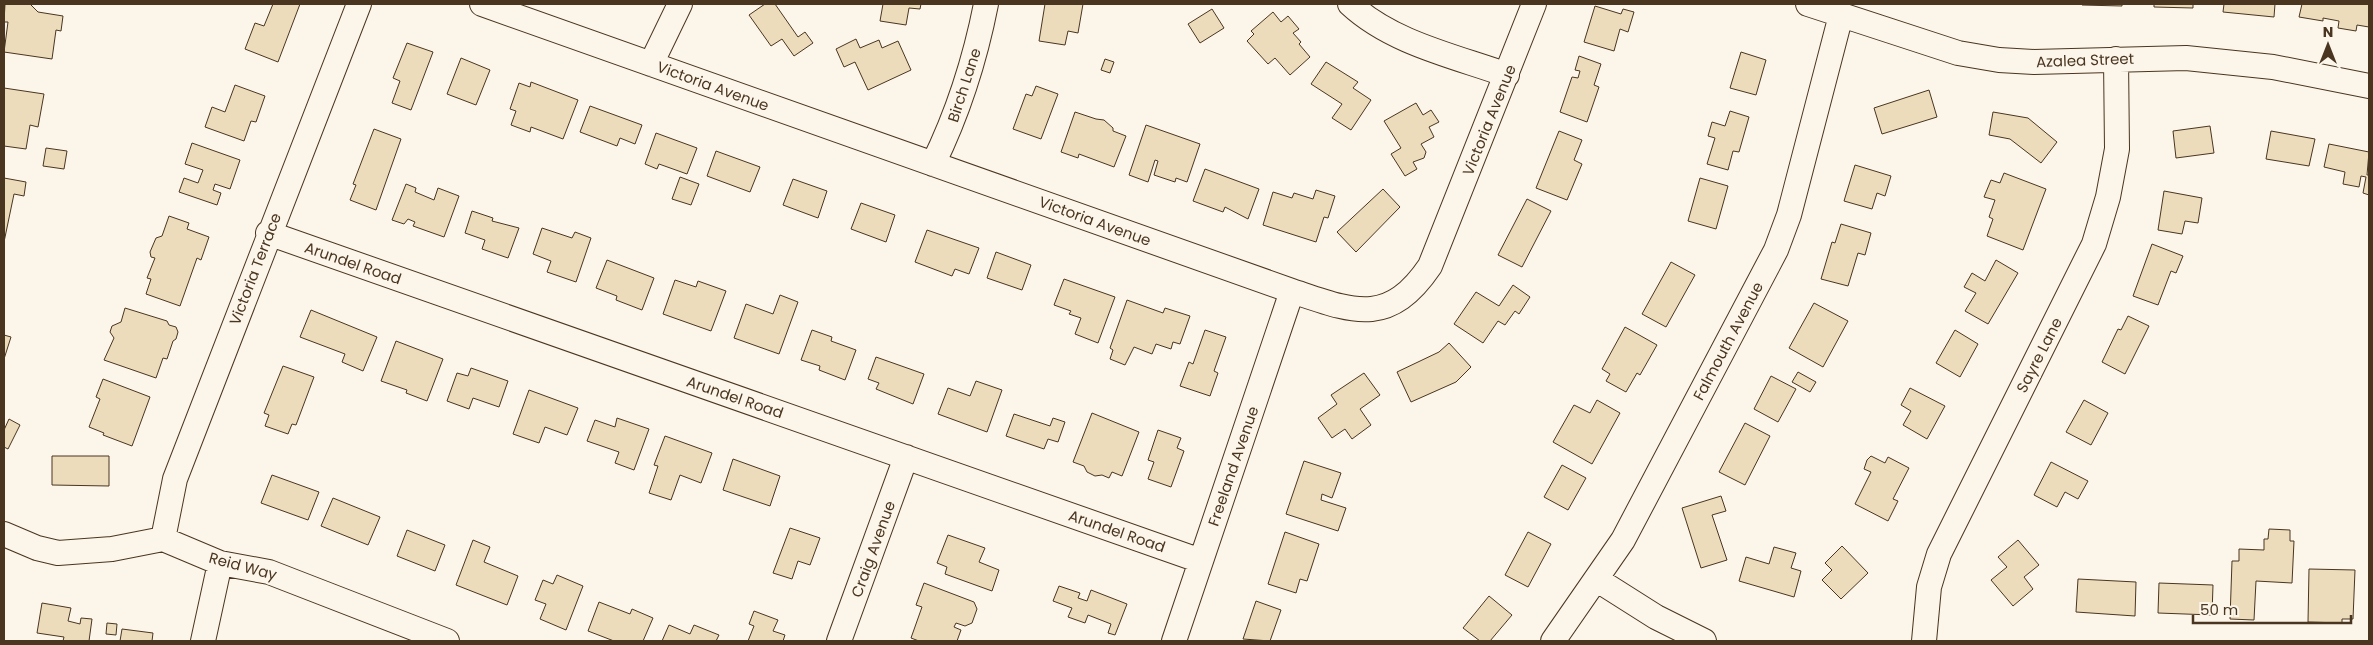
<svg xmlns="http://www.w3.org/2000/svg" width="2373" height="645" viewBox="0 0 2373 645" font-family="Poppins,sans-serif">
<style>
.building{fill:#ecdcbc;stroke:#4a3520}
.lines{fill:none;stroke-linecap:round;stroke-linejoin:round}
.minor-casing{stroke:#4a3520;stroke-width:26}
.minor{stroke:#fbf6e9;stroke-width:24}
.labels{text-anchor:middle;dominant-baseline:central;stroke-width:4;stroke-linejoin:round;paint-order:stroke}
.street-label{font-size:15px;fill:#4a3520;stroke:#fbf6e9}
</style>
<rect width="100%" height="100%" fill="#fbf6e9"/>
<!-- building -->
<path class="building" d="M5,4H30L38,12L63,16L61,31L56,30L52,59L4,52L8,22H4Z
M273,4H300L278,62L245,49L255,23L264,26Z
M765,4H775L798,37L805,32L813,43L794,56L782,39L771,46L749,15Z
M883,4H921L920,9L909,8L906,25L880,21Z
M1045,4H1083L1078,33L1068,31L1065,45L1039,41Z
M2082,4H2122V6L2082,5Z
M2154,4H2193V8L2154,7Z
M2224,4H2275L2274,17L2223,12Z
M2302,4H2369V27L2357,25L2356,31L2338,28L2339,21L2323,18V21L2299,17Z
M1595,6L1621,14L1623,9L1634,12L1628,32L1620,29L1614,51L1584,42Z
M1212,9L1224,28L1200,43L1188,24Z
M1273,12L1281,22L1288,16L1299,29L1293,33L1301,42L1299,44L1310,57L1290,75L1275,58L1268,64L1247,41L1254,34L1251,31Z
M856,39L860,48L879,40L882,48L898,41L911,70L868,90L855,62L844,67L836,49Z
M407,43L433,52L411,110L392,103L400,81L393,78Z
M1741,52L1766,60L1756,95L1730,88Z
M1579,56L1601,64L1594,85L1599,87L1587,122L1560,112L1572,77L1578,78L1580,71L1575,70Z
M461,58L490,70L476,105L447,94Z
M1105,59L1114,62L1110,73L1101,70Z
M1326,62L1358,82L1353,88L1371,100L1351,130L1332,118L1342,104L1311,84Z
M531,82L578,100L563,139L531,127L530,132L511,125L516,111L510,109L519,83L530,87Z
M235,85L265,96L256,122L251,121L244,141L205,127L212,107L225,112Z
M1036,86L1058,94L1041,139L1013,129L1026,94L1032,96Z
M4,88L44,94L38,127L30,125L26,149L4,146Z
M1929,90L1937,117L1882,134L1874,108Z
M1416,103L1423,115L1431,110L1439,122L1429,127L1434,137L1421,144L1426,152L1424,158L1413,162L1417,169L1405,176L1391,154L1401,148L1384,121Z
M590,106L642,125L635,144L620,138L617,146L580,132Z
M1730,111L1749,117L1739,152L1733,151L1728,170L1707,164L1715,138L1708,136L1712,122L1725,126Z
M1075,112L1096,119L1104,120L1113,128V131L1126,136L1114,167L1079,154L1078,158L1061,152Z
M1993,112L2028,118L2057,142L2041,163L2010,139L1989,135Z
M1146,125L1200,144L1187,182L1176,178L1175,182L1154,175L1158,161L1155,160L1148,182L1129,175Z
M2210,126L2214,153L2176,158L2173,131Z
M374,129L401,139L376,210L350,200L356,185L353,184Z
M1559,131L1582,140L1574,160L1582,164L1567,200L1536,188Z
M2271,131L2315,139L2309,166L2266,159Z
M656,133L697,148L687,174L659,164L657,169L645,164Z
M192,143L240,160L230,189L215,184L213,190L221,193L217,205L179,192L184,178L198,183L203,170L185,164Z
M2329,144L2369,152L2367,175H2369V195L2363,193L2366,177L2361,176L2359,187L2343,184L2345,172L2324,167Z
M46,148L67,151L64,169L43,166Z
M716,151L760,167L750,192L707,176Z
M1855,165L1891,176L1885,196L1877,193L1872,209L1844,201Z
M1205,169L1259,189L1248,219L1225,207L1223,212L1193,201Z
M2004,173L2046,189L2023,250L1987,236L1993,219L1989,217L1995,200L1984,197L1991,180L2000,183Z
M680,177L699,184L691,205L672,199Z
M4,178L26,182L24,196L14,194L4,242Z
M1700,178L1728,186L1716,229L1688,221Z
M793,179L827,191L818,218L783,205Z
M406,184L416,188L415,192L434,200L438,188L459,196L444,237L413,226L415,222L408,219L404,224L392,220Z
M1383,189L1400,207L1356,252L1337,232Z
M1316,190L1335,196L1328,218L1324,217L1316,242L1263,225L1273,192L1292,198L1294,193L1313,199Z
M2164,191L2202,198L2198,223L2185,221L2182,234L2158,230Z
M1527,199L1551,211L1522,267L1498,255Z
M861,203L895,215L886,242L851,229Z
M472,211L493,218L492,221L519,228L508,258L482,249L485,240L465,233Z
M169,216L189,223L187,229L209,237L201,260L197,258L180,306L146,294L151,279L147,278L155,258L151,257L150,252L156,238L162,236Z
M1841,224L1871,233L1865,255L1858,253L1848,286L1821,279L1832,242L1835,243Z
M542,228L572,238L575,232L591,238L576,282L547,272L551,261L533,254Z
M927,230L979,248L969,274L955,269L952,276L915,262Z
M2152,244L2183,256L2176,273L2171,271L2158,305L2133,296Z
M996,252L1031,265L1022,290L987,278Z
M607,260L654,278L642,310L616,300L617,296L596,288Z
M1996,260L2018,273L1988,324L1965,311L1976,293L1964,287L1972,273L1985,281Z
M1671,262L1695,275L1666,327L1642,314Z
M1064,279L1115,297L1098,343L1075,334L1081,318L1069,314L1071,311L1054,305Z
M675,280L696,287L698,281L726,291L711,331L663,314Z
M1513,285L1530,297L1519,314L1515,311L1505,325L1498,321L1483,343L1454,324L1476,292L1499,306Z
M780,295L798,302L779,354L734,338L746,304L773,314Z
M1127,300L1163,313L1165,308L1190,316L1180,344L1173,342L1171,349L1156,344L1152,354L1134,347L1125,365L1110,359L1113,350L1110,348Z
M1814,303L1848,321L1823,367L1789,348Z
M125,308L167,321L169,325L176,327L178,332L176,339L173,341L167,359L163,358L156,378L104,360L114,338L110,332L112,326L121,322Z
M311,310L377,337L363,371L342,362L345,354L300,337Z
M2128,316L2149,326L2125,374L2102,362L2118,329L2121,330Z
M1625,327L1657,345L1640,375L1637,373L1626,392L1606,381L1610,374L1602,369Z
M812,330L832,337L831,341L856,350L845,380L819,370L820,366L801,360Z
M1205,330L1226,337L1214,371L1218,373L1210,396L1180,386L1189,362L1193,364Z
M1955,330L1978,344L1960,377L1936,363Z
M4,335L11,337L4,359Z
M396,341L443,359L427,401L406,393L407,390L381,381Z
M1449,343L1471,367L1456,382L1411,402L1397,372L1439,352Z
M876,357L924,374L913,404L876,389L879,383L868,379Z
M283,366L314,377L296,425L292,424L288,434L265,426L269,415L264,413Z
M471,368L508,381L499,407L473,398L469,409L447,401L457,373L468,376Z
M1798,372L1816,382L1810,392L1792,382Z
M1364,373L1380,395L1360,409L1371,425L1352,439L1345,429L1332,438L1318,418L1337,404L1331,395Z
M1771,376L1796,389L1778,422L1754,409Z
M103,379L150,397L132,446L103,435L104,433L89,427L100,399L96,397Z
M976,381L1002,390L987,432L938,414L948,388L970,396Z
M1910,388L1945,406L1927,439L1903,425L1911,411L1901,405Z
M529,390L578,408L567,435L545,427L539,443L513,434Z
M1597,400L1620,413L1592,464L1553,442L1574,405L1590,413Z
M2084,400L2108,413L2091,445L2066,432Z
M1092,413L1139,432L1122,476L1112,472L1109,478L1102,475L1095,476L1087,472L1084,466L1073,462Z
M1014,414L1050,426L1053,418L1065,422L1058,442L1048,439L1044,449L1006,436Z
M617,418L649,429L634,470L615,463L619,452L587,441L595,420L615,427Z
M9,419L20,425L8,449L4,447V430Z
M1745,423L1770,436L1745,485L1719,472Z
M1158,430L1181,438L1177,448L1184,451L1171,487L1148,479L1154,462L1148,460Z
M665,436L712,453L701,483L680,475L671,500L649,493L658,466L654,465Z
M52,456H109V486L52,485Z
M1871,456L1885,463L1888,457L1909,468L1893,499L1898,501L1888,521L1855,504L1871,472L1864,469L1867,460Z
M733,459L780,476L770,506L723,490Z
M1304,461L1341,473L1332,498L1322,494L1321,500L1346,508L1338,531L1286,514Z
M2051,462L2088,481L2078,499L2065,492L2057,507L2034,495Z
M1562,465L1586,478L1568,510L1544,497Z
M272,475L319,492L308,520L261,503Z
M1721,496L1726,511L1712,515L1727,560L1701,568L1682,508Z
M333,498L380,517L368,545L321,526Z
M790,528L820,538L810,565L798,561L792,579L773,573Z
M2269,529L2290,530V541H2294L2292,583L2256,581L2254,620L2230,619L2232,561H2239V549L2264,550V539H2268Z
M407,530L445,545L435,571L397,556Z
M1285,532L1319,544L1307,581L1300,579L1296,593L1268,584Z
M1528,532L1551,544L1528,587L1505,575Z
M948,535L985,548L979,562L999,570L992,591L945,574L947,567L937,563Z
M473,540L490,547L484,562L518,576L507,605L456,585Z
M2018,540L2039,565L2024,577L2033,589L2013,606L1991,580L2007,567L1998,557Z
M1842,546L1868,573L1841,599L1822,580L1832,570L1825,563Z
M1774,547L1796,553L1791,568L1801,571L1794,597L1739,581L1746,557L1769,564Z
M2309,569L2355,570L2353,619H2342V623L2308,622Z
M557,575L583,586L566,630L540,619L546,604L535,600L543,580L553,584Z
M2078,579L2136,582L2135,616L2076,612Z
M924,583L974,602L977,609L972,623L965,626L956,623L954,627L961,630L957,641H919L911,638L922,607L916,605Z
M2159,583L2213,585L2212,615L2158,613Z
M1059,586L1080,593L1078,598L1087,601L1091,590L1127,604L1115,635L1108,633L1111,624L1088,615L1085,623L1068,617L1072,608L1053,601Z
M1489,596L1512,615L1490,641H1480L1463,628Z
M1256,601L1281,610L1270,641L1243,639Z
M599,602L630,614L632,609L653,618L643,641H614L588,631Z
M42,603L71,608L68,621L80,624L81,618L92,619L89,641H63L64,637L37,633Z
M754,611L778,620L773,631L785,635L783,641H748L754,626L749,624Z
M107,623L117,624L116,635L106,634Z
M669,625L690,634L694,625L719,635L716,641H662Z
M122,629L153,633L152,641H120Z"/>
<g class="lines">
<!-- minor casing -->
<g class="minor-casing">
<path id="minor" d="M482,4L1292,291C1352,311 1388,328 1430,266L1534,4
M1350,4C1392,43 1454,56 1507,75
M1808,4L1958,53L1999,60L2034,62L2186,58L2273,67L2369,86
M651,64L680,4
M933,164C958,113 975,60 986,4
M268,233L1201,561
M4,534L37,548L58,553L112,549L163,539L220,563L269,572L447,641
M163,539L175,479L359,4
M1596,579L1656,617L1704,641
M203,641L220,563
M839,641L906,457
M1174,641L1292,291
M1553,641L1623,540L1776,250L1789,215L1841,15
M1924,641L1929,587L1939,554L2094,244L2108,197L2117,149L2116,59"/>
</g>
<!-- minor -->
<use href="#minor" class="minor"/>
</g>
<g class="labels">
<!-- street labels -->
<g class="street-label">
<text transform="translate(2085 60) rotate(-2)">Azalea Street</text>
<text transform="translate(964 85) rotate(-72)">Birch Lane</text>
<text transform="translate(713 86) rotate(20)">Victoria Avenue</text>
<text transform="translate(1489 120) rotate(-68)">Victoria Avenue</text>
<text transform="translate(1095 221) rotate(20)">Victoria Avenue</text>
<text transform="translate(353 263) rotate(19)">Arundel Road</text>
<text transform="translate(255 269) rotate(-69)">Victoria Terrace</text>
<text transform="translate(1728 341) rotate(-62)">Falmouth Avenue</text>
<text transform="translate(2039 355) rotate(-63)">Sayre Lane</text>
<text transform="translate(735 397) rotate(19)">Arundel Road</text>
<text transform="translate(1233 466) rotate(-71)">Freeland Avenue</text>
<text transform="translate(1117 531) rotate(19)">Arundel Road</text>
<text transform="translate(873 549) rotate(-70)">Craig Avenue</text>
<text transform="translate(243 566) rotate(15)">Reid Way</text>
</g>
</g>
<!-- border -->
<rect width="2373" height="645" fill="none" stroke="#4a3520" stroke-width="10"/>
<!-- north arrow -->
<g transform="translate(2328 45)" stroke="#fbf6e9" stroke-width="4" paint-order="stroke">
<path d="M0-4L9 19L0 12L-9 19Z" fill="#4a3520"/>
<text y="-8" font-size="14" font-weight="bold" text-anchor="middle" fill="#4a3520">N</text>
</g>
<!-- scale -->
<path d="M2193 615v8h158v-8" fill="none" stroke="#4a3520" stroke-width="2.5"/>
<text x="2200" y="615" font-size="15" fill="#4a3520" stroke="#fbf6e9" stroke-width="4" paint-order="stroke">50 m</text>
</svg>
